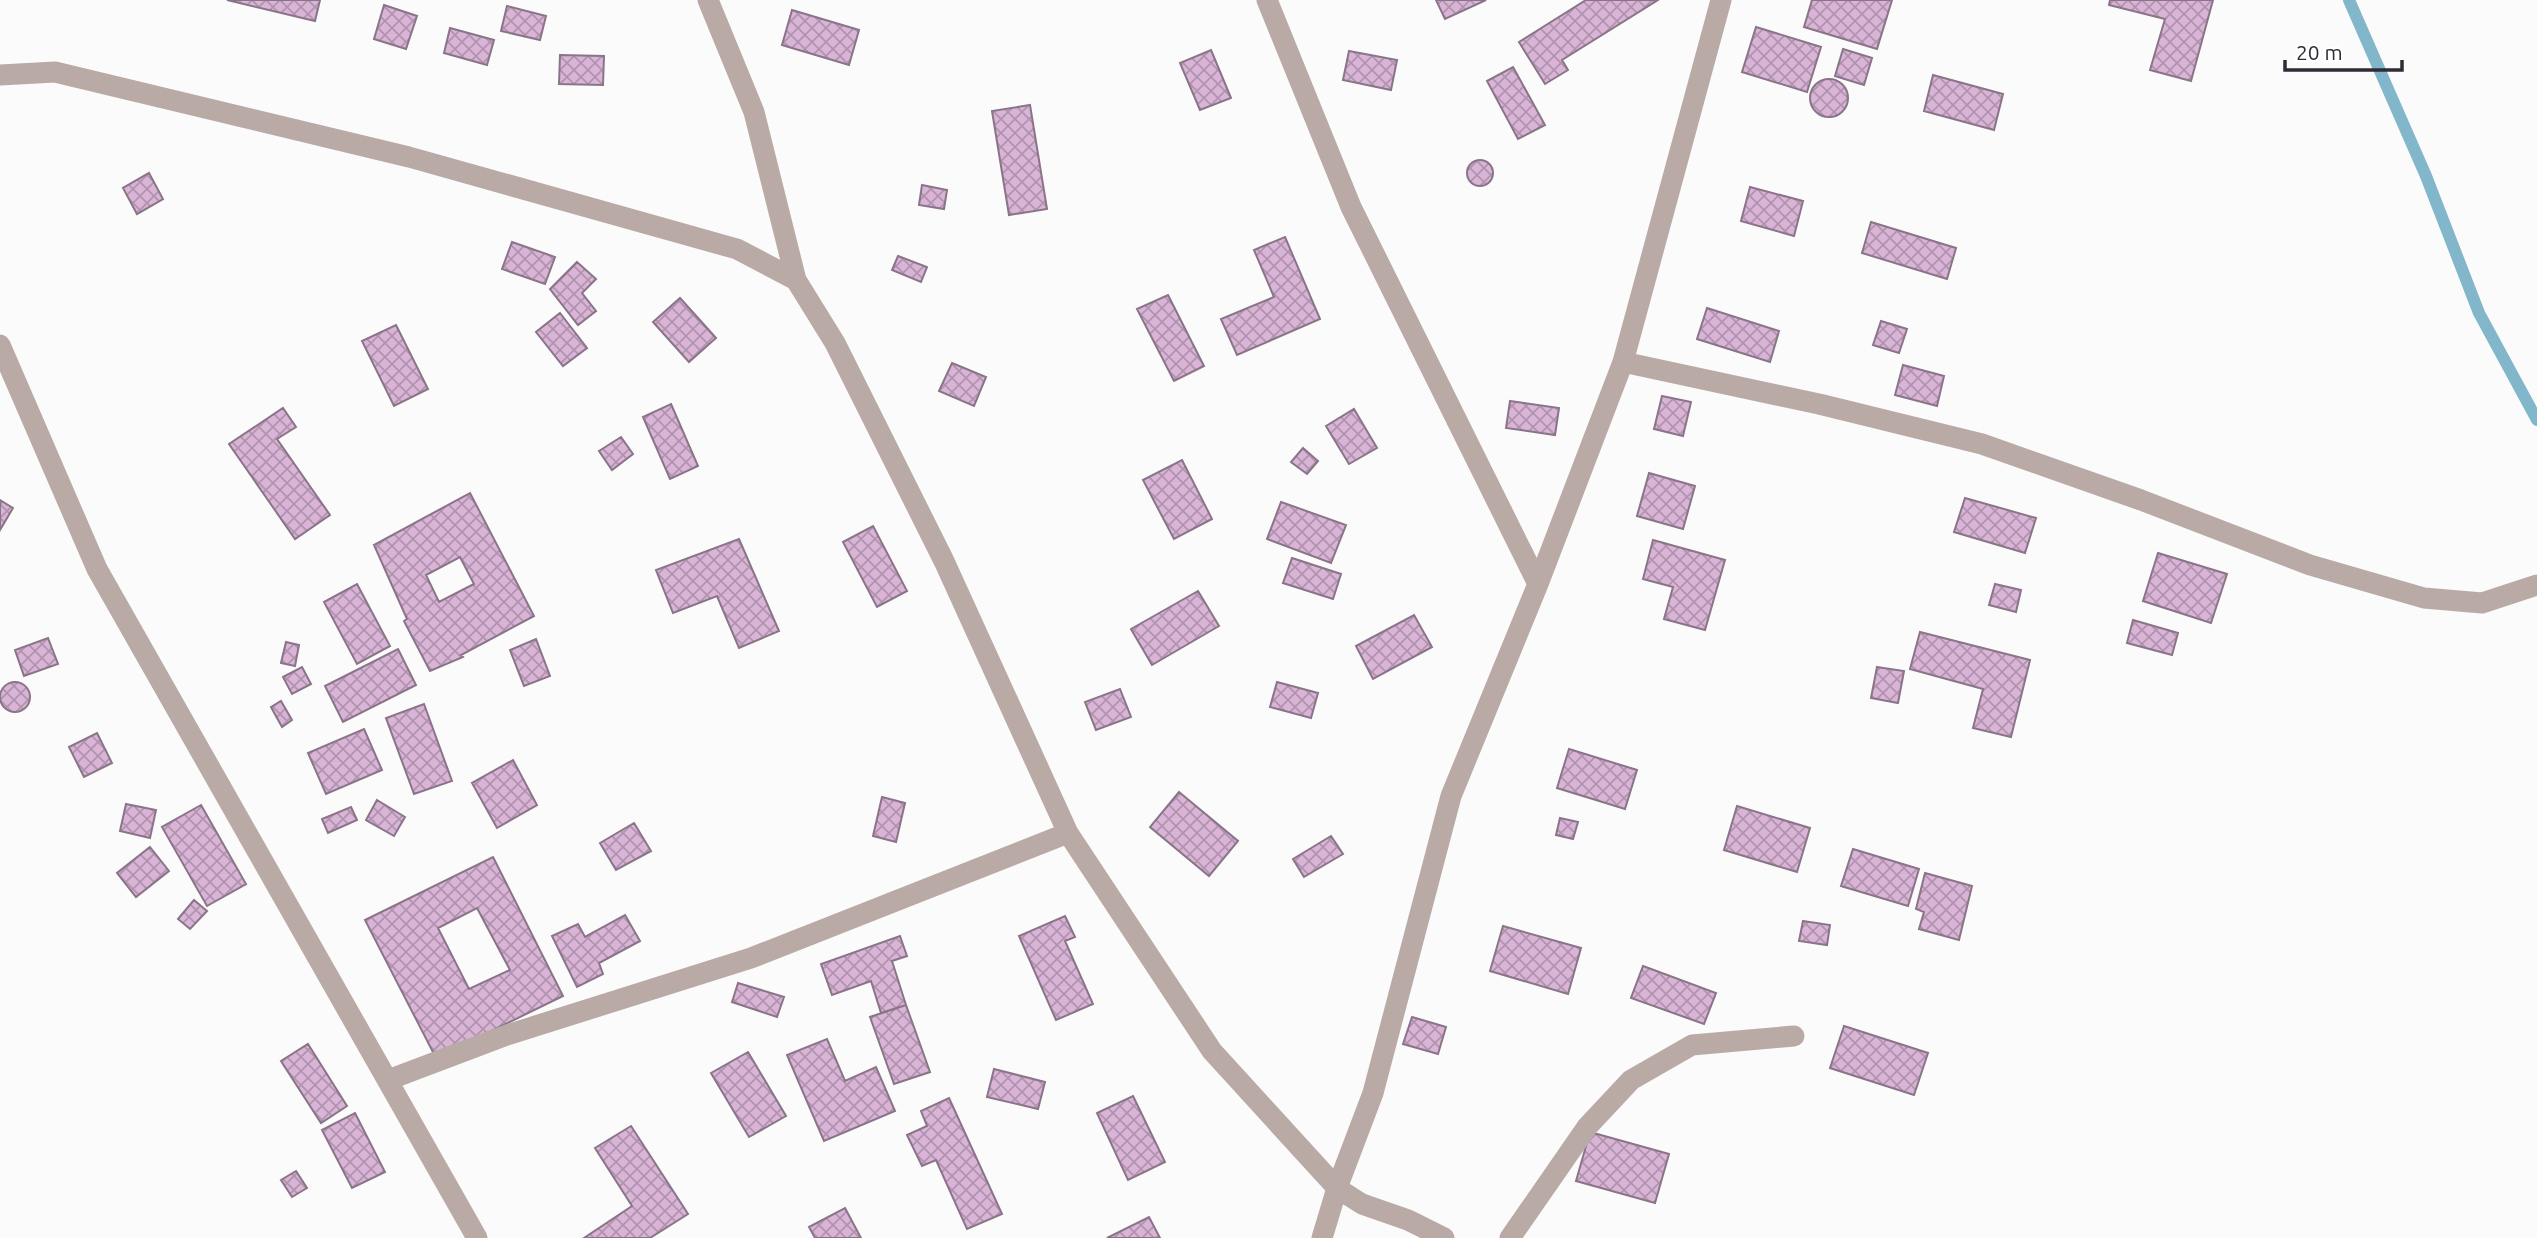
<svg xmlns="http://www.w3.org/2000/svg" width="2537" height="1238" viewBox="0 0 2537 1238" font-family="Ubuntu,sans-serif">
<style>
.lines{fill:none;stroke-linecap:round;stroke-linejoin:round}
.stream{stroke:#82b6ca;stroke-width:12}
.building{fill:url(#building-cross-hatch);stroke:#8a7488;stroke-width:2;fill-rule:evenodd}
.street{stroke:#b9aaa6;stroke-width:21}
</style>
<defs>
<pattern id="building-cross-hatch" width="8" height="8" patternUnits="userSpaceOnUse" patternTransform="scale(1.75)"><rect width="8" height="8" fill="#d9b4d6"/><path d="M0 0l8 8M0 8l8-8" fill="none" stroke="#b093ae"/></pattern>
</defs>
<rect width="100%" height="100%" fill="#fbfbfb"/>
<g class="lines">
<!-- stream -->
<path class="stream" d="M2349,0L2426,176L2479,313L2537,420"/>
</g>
<!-- building -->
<path class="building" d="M227,0H320L315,21Z
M1436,0H1486L1445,19Z
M1586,0H1658L1562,60L1568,70L1545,84L1519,42Z
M1812,0H1892L1877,49L1804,27Z
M2110,0H2213L2191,81L2150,70L2165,19L2109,5Z
M384,5L417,16L406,49L374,39Z
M507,6L546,16L540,40L501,31Z
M792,10L859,30L849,65L782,45Z
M1756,27L1821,47L1807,92L1742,72Z
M450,28L494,40L487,65L444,53Z
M1843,49L1872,58L1864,85L1835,76Z
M1211,50L1231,98L1200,110L1180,63Z
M1349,51L1397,60L1391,90L1343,80Z
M560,55L604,56L603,85L559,84Z
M1513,67L1545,125L1518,139L1487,81Z
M1933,75L2003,94L1994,130L1924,111Z
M1810 98a19 19 0 1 1 38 0a19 19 0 1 1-38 0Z
M1030,105L1047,209L1009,215L992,111Z
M1467 173a13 13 0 1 1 26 0a13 13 0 1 1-26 0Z
M149,173L163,199L137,214L123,188Z
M922,185L947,190L944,209L919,205Z
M1750,187L1803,201L1794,236L1741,221Z
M1871,222L1956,248L1947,279L1862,253Z
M1285,237L1320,319L1237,355L1221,319L1274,297L1254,250Z
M512,242L555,257L545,284L502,269Z
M898,256L927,267L921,282L892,270Z
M577,262L596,279L582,293L596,311L578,325L550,289Z
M1168,295L1204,366L1174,381L1137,309Z
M680,298L716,338L689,362L653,322Z
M1707,308L1779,331L1770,362L1697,339Z
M560,313L587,348L563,366L536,332Z
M1881,321L1907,329L1899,353L1873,345Z
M396,325L428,389L394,406L362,341Z
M952,363L986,377L974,406L939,391Z
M1903,365L1944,376L1937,406L1895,395Z
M1662,396L1691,402L1683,436L1654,429Z
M1510,401L1559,408L1555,435L1506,428Z
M671,404L698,466L670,479L643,417Z
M283,408L296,427L277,439L330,515L295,539L229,444Z
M1354,409L1377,448L1349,464L1326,426Z
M621,437L633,454L612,470L599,451Z
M1303,448L1318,461L1307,474L1291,462Z
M1182,460L1212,519L1174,539L1143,480Z
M1649,473L1695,486L1683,529L1637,516Z
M470,493L534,616L461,655L463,657L430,671L404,621L407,619L374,545ZM460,557L474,584L439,602L426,575Z
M1965,498L2036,518L2025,553L1954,532Z
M0,500L13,508L0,530Z
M1281,502L1346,525L1331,563L1267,539Z
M873,526L907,591L877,607L843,542Z
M739,539L779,631L739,648L717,596L673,613L656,570Z
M1653,540L1725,560L1705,630L1664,619L1673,587L1643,579Z
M2158,553L2227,574L2211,623L2143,601Z
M1292,558L1341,574L1333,599L1283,583Z
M357,584L390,646L357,664L324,602Z
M1995,584L2021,590L2016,612L1989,605Z
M1198,591L1219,626L1152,665L1131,629Z
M1414,615L1432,647L1373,679L1356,646Z
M2133,620L2178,633L2172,655L2127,643Z
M1920,632L2030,660L2011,737L1973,728L1983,689L1910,669Z
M48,638L58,664L24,676L15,650Z
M536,639L550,676L524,686L510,650Z
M286,642L299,645L295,666L281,663Z
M398,649L416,685L343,722L325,686Z
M302,667L311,684L292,694L283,677Z
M1877,667L1904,671L1898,703L1871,698Z
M1277,682L1318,693L1311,718L1270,707Z
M0 697a15 15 0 1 1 30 0a15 15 0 1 1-30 0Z
M1120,689L1131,717L1096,730L1085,702Z
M281,701L292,720L282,727L271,707Z
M424,704L452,781L414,794L386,718Z
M364,729L382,770L326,794L308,753Z
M97,733L112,763L84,777L69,747Z
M1569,749L1637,770L1625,809L1557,788Z
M513,760L537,805L497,828L472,783Z
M1179,792L1238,841L1209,876L1150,827Z
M882,797L905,803L896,842L873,836Z
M377,800L405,817L394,836L366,820Z
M126,804L156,810L150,838L120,831Z
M201,805L246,884L207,906L162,827Z
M1737,806L1810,828L1797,872L1724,850Z
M351,807L357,820L328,833L322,819Z
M1560,818L1578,822L1573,839L1556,835Z
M634,823L651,851L616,870L600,843Z
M1331,836L1343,854L1304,877L1293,859Z
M150,847L169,871L136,897L117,873Z
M1853,849L1919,869L1908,906L1841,886Z
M493,857L563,996L436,1058L365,920ZM477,908L510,970L469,989L438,928Z
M1925,873L1972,886L1959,940L1919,929L1924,912L1916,909Z
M194,900L207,911L190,929L178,919Z
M625,915L640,941L599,963L603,974L577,987L552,936L578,924L585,937Z
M1065,916L1075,937L1065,941L1093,1004L1056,1020L1019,936Z
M1803,921L1830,925L1827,945L1799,941Z
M1503,926L1581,948L1568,994L1490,971Z
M900,936L907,956L892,961L906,1005L881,1013L871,981L832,995L821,964Z
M1643,966L1716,993L1704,1024L1631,998Z
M738,983L784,997L777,1017L732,1002Z
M906,1005L930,1072L894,1084L870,1017Z
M1412,1017L1446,1027L1438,1054L1403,1044Z
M1844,1026L1928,1053L1914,1095L1830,1068Z
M827,1039L845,1081L876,1067L895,1111L824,1141L787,1055Z
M308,1044L347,1106L321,1123L281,1061Z
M748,1052L786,1116L749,1137L711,1073Z
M994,1069L1045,1082L1038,1109L987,1097Z
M1133,1096L1165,1162L1128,1180L1097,1113Z
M949,1098L1002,1214L967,1229L936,1160L922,1166L907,1135L927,1126L921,1111Z
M355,1113L385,1172L352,1188L322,1130Z
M631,1126L688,1214L650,1238H584L632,1206L595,1148Z
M1590,1132L1669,1154L1655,1203L1576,1181Z
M296,1171L307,1188L292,1197L281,1180Z
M845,1208L861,1238H815L809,1227Z
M1149,1217L1160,1238H1107Z"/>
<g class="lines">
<!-- street -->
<path class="street" d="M708,0L754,112L796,280L835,343L944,561L1068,833L1212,1051L1337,1188L1362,1204L1408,1220L1444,1238
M1267,0L1351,207L1538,584
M0,75L55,72L409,157L737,249L796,280
M0,345L97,569L477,1238
M1623,362L1819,404L1982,444L2141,500L2310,565L2424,598L2482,603L2537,585
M388,1080L507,1035L751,958L1068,833
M1322,1238L1337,1188L1373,1093L1451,796L1538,584L1623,362L1721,0
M1510,1238L1587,1127L1631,1080L1692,1045L1794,1036"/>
</g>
<!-- scale -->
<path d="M2285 60v10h117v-10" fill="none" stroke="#302b36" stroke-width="3.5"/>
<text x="2296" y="60" font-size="21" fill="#302b36" stroke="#ffffff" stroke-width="5" paint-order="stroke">20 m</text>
</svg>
